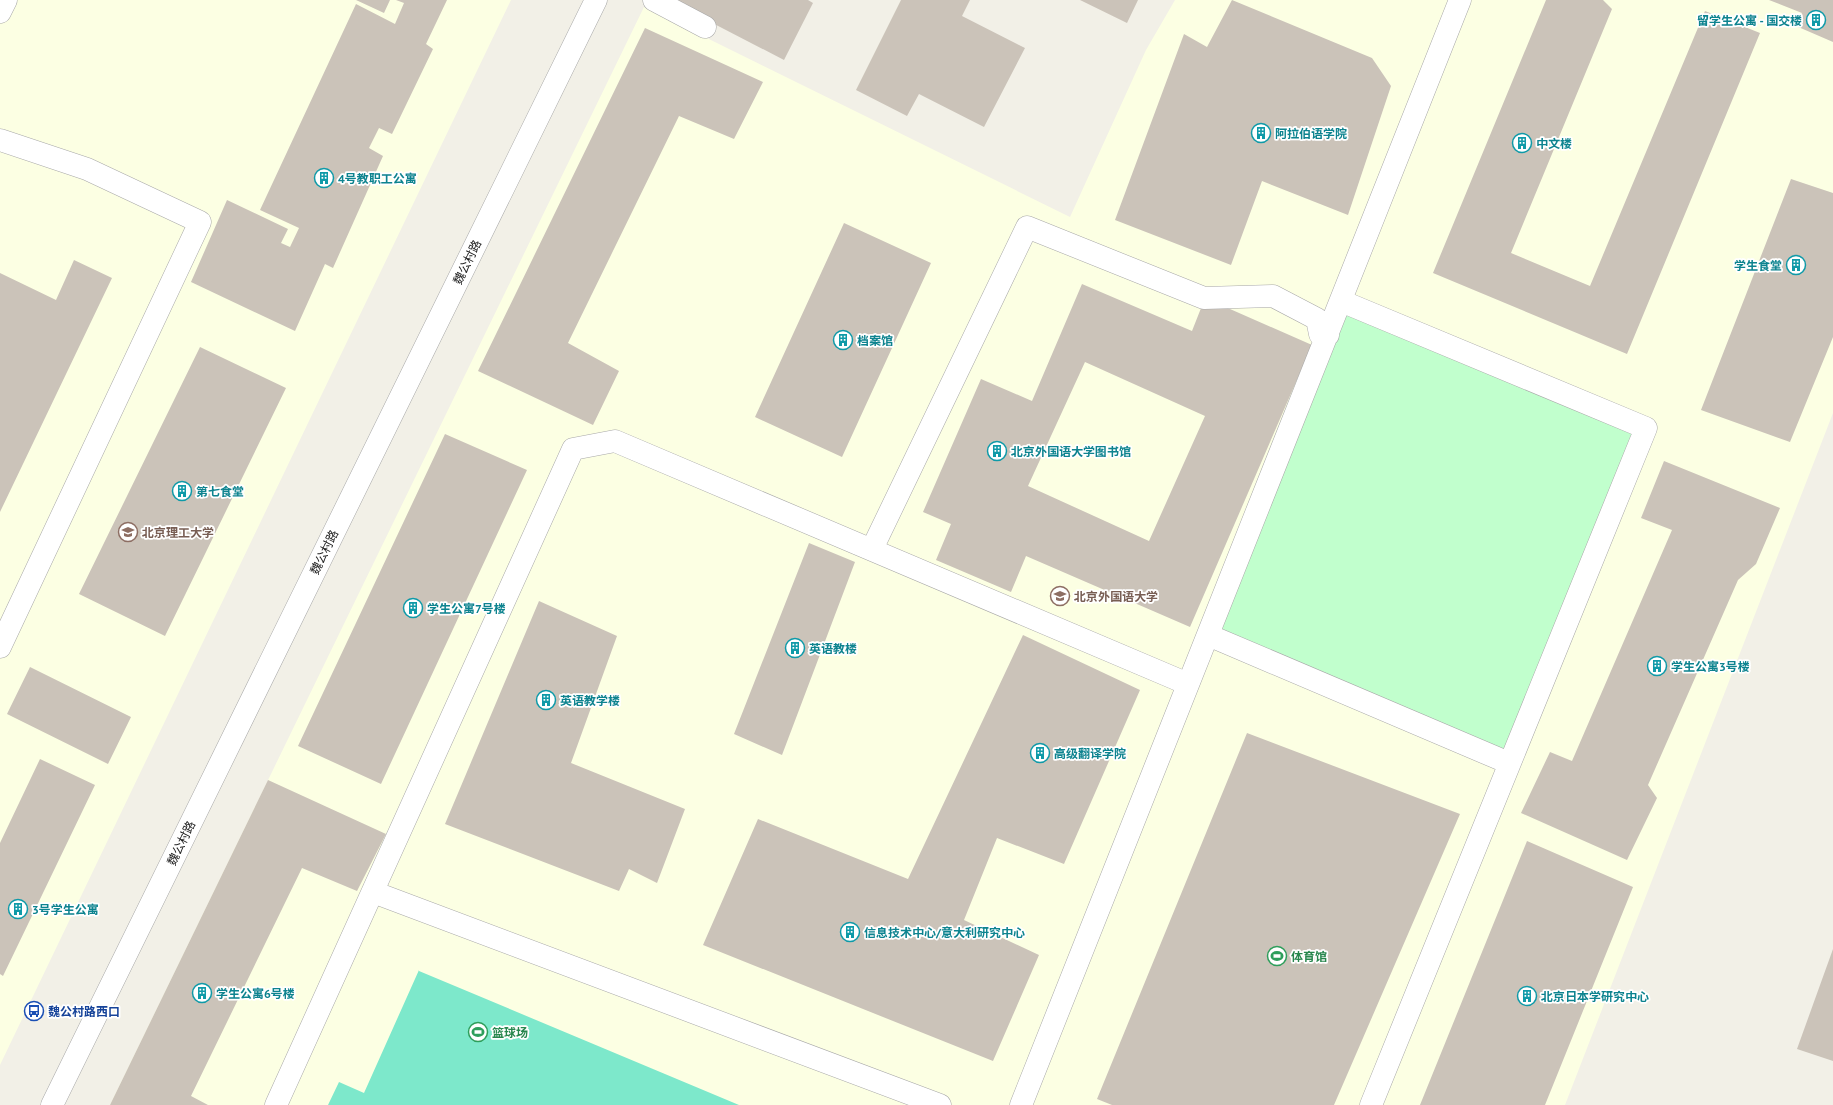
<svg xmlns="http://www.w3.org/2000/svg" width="1833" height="1105" viewBox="0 0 1833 1105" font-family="'PT Sans','Noto Sans SC',sans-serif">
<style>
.education{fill:#fcffe3}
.park{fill:#c1ffcd}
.pitch{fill:#7de8cb}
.building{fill:#cbc3b9;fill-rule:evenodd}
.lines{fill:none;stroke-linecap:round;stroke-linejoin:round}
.minor-casing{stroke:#a8a8a8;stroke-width:23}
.minor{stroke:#fff;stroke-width:22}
.labels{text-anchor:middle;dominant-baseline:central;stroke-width:3.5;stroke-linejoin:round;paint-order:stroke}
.culture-label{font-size:12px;font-weight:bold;fill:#0d838f;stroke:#fff;text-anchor:start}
.street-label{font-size:12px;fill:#212121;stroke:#fff}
.education-label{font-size:12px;font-weight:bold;fill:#785e54;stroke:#fff;text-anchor:start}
.leisure-label{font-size:12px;font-weight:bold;fill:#27864d;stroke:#fff;text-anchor:start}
.transit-label{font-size:12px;font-weight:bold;fill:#164399;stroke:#fff;text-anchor:start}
</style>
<rect width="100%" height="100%" fill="#f2f0e7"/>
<!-- education -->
<path class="education" d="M0,0H511L0,1065Z
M1175,0H1833V413L1565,1105H110L644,7L1070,217L1146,50Z"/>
<!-- park -->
<path class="park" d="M1347,311L1635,434L1504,751L1220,630Z"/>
<!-- pitch -->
<path class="pitch" d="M419,970V971L739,1105H328L339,1082L364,1093Z"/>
<!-- building -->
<path class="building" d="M356,0H390L384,13Z
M396,0H447L426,44L433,49L392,134L379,128L369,148L383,156L333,268L325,264L295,331L191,282L227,200L288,229L281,243L290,247L299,228L260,210L356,4L395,24L404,3Z
M668,0H808L813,3L784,60Z
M901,0H970L962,16L1025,48L984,127L919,94L907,116L856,90Z
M1080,0H1138L1127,23Z
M1232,0L1372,58L1391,86L1348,215L1262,181L1231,265L1115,220L1184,34L1207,47Z
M1546,0H1603L1612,9L1511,253L1590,286L1705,11L1760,33L1627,354L1433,273Z
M1769,0H1833V42L1796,26L1802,13Z
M645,28L763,82L734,139L679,116L568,343L619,371L593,425L478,371Z
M1791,179L1833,193V337L1790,442L1701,410Z
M844,223L931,263L842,457L755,417Z
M74,260L112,278L0,512V273L56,300Z
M1082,284L1192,331L1205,298L1312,345L1190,627L1026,556L1011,592L936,560L951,524L923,512L981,379L1032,401ZM1085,362L1205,416L1149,541L1028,486Z
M200,347L286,388L165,636L79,594Z
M445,434L527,470L381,784L298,746Z
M1664,461L1780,508L1756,564L1738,580L1648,785L1657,798L1627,860L1521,813L1550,752L1572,761L1672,530L1641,518Z
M809,543L855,562L782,755L734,734Z
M539,601L617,636L571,763L685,809L657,883L629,869L619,891L445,824Z
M1023,635L1140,690L1064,864L997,838L964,920L1039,955L993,1061L703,945L758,819L908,879Z
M30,667L131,717L108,764L7,714Z
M1247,733L1460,814L1334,1105H1112L1097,1099Z
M40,759L95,785L3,976L0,974V843Z
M268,780L386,834L357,891L302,868L191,1096L208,1105H110Z
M1527,841L1633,887L1545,1105H1420Z
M1833,949V1061L1797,1049Z"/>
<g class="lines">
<!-- minor casing -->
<g class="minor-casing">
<path id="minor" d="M654,0L705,27
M0,12L6,0
M0,140L87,169L200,222L0,647
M1341,301L1646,428L1371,1105
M872,549L1027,227L1204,298L1273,296L1317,319L1320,334L1328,335
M1208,635L1509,763
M373,892L940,1105
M52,1105L596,0
M276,1105L573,449L615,441L1188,684
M1021,1105L1460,0"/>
</g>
<!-- minor -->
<use href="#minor" class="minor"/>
</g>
<!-- icons -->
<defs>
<g id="building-ring" transform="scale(1)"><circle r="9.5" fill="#fff" stroke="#0f9aa8" stroke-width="1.5"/><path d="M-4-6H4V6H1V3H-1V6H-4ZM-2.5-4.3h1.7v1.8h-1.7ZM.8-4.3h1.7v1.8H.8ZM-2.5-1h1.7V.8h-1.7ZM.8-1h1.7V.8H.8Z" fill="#0f9aa8"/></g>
<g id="university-ring" transform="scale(1)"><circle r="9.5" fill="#fff" stroke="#8d6e63" stroke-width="1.5"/><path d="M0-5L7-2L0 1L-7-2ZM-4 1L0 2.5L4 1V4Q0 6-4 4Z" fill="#8d6e63"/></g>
<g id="stadium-ring" transform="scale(1)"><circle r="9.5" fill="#fff" stroke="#2e9e5b" stroke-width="1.5"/><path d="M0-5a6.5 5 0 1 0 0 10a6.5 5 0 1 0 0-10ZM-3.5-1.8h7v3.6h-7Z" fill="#2e9e5b"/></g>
<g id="bus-ring" transform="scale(1)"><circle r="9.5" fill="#fff" stroke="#1a4fb4" stroke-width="1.5"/><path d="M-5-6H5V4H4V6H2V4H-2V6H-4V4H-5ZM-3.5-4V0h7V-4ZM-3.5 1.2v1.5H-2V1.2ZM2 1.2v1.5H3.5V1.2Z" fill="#1a4fb4"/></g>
</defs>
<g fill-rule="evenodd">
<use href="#building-ring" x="1816" y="20"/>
<use href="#building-ring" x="1261" y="133"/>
<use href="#building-ring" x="1522" y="143"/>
<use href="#building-ring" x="324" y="178"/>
<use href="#building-ring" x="1796" y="265"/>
<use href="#building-ring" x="843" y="340"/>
<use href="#building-ring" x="997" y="451"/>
<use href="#building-ring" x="182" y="491"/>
<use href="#university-ring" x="128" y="532"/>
<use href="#university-ring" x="1060" y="596"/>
<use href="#building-ring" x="413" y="608"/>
<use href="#building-ring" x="795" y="648"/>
<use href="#building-ring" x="1657" y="666"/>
<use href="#building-ring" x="546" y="700"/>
<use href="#building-ring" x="1040" y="753"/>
<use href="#building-ring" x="18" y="909"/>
<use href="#building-ring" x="850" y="932"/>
<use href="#stadium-ring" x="1277" y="956"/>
<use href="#building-ring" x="202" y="993"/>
<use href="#building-ring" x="1527" y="996"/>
<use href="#bus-ring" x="34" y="1011"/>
<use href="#stadium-ring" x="478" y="1032"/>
</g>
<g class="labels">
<!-- culture labels -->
<g class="culture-label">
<text x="1802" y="20" text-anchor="end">留学生公寓 - 国交楼</text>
<text x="1275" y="133">阿拉伯语学院</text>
<text x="1536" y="143">中文楼</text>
<text x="338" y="178">4号教职工公寓</text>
<text x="1782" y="265" text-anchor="end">学生食堂</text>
<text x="857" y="340">档案馆</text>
<text x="1011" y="451">北京外国语大学图书馆</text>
<text x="196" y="491">第七食堂</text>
<text x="427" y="608">学生公寓7号楼</text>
<text x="809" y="648">英语教楼</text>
<text x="1671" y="666">学生公寓3号楼</text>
<text x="560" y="700">英语教学楼</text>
<text x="1054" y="753">高级翻译学院</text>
<text x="32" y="909">3号学生公寓</text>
<text x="864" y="932">信息技术中心/意大利研究中心</text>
<text x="216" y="993">学生公寓6号楼</text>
<text x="1541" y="996">北京日本学研究中心</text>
</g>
<!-- street labels -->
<g class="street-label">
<text transform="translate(467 262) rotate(-64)">魏公村路</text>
<text transform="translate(324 552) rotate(-64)">魏公村路</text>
<text transform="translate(181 843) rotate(-64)">魏公村路</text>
</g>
<!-- education labels -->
<g class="education-label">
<text x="142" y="532">北京理工大学</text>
<text x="1074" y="596">北京外国语大学</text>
</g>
<!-- leisure labels -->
<g class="leisure-label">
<text x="1291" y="956">体育馆</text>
<text x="492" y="1032">篮球场</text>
</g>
<!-- transit labels -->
<g class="transit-label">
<text x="48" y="1011">魏公村路西口</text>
</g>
</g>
</svg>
